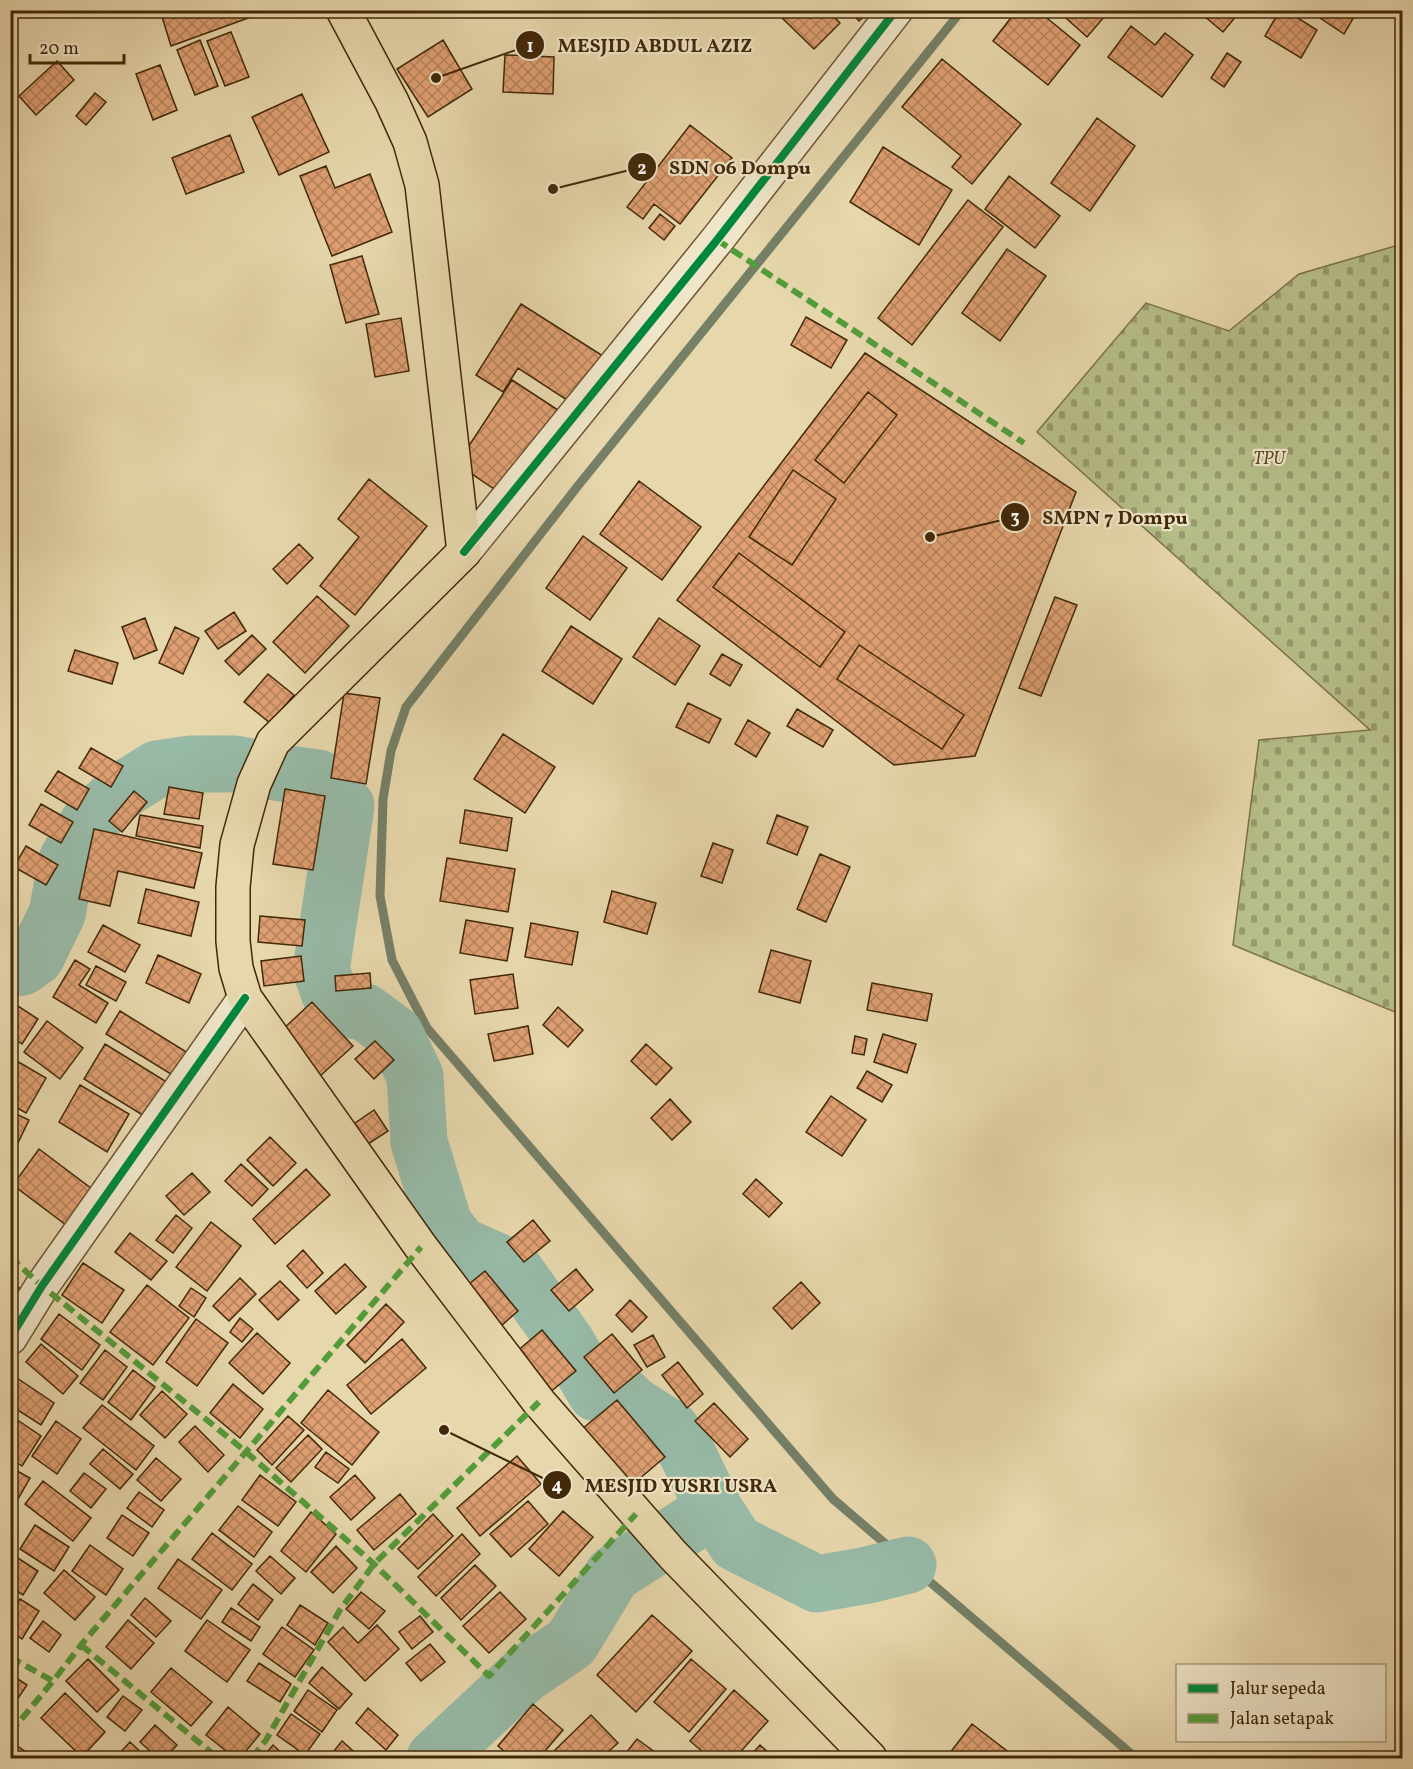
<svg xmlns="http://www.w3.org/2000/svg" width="1413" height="1769" viewBox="0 0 1413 1769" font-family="Vollkorn,serif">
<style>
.cemetery{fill:url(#cemetery-stones);stroke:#7c7348;stroke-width:1.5}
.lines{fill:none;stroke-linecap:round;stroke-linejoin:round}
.stream{stroke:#758067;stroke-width:9}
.river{stroke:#97baa7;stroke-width:57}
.building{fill:url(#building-cross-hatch);stroke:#412808;stroke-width:1.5}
.minor-casing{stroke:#6a5431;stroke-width:36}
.major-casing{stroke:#412808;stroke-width:36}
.minor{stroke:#efe5c9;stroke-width:33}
.major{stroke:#e7d7ac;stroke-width:33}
.quiet{stroke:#539c3a;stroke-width:6;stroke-dasharray:12 6;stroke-linecap:butt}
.cycleway-casing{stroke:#efe5c9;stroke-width:11}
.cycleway{stroke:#00873e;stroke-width:8}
.labels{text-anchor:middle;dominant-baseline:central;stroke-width:4.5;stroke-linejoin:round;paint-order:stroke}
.park-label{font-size:18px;font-style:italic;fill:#584622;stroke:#efe5c9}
.leader{fill:none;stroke:#412808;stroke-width:2}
.callout-dot{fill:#412808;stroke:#efe5c9;stroke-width:2}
.mark-label{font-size:18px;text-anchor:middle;font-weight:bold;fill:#fff}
.callout-label{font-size:20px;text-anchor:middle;font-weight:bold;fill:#412808;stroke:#efe5c9;stroke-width:4.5;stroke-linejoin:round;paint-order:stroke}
</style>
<defs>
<pattern id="cemetery-stones" width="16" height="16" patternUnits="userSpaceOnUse" patternTransform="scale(1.5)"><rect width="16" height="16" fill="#b6be89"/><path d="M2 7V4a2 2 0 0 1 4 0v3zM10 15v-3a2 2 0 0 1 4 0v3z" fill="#969a6e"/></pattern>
<pattern id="building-cross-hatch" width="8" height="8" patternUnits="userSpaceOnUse" patternTransform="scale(1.5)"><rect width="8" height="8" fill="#df9f72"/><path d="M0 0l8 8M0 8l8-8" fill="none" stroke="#b6825c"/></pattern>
</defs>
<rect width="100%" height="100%" fill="#e7d7ac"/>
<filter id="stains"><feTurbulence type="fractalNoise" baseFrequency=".00333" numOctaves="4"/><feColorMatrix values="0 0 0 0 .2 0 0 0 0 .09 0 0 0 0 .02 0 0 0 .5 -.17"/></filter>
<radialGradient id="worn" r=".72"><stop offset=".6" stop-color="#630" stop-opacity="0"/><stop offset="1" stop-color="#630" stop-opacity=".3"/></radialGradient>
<!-- cemetery -->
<path class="cemetery" d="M1402,244V1015L1233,945L1259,740L1370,730L1037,432L1146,303L1229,331L1299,274Z"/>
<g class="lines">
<!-- stream -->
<path class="stream" d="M962,10L577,487L406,707L391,751L383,799L380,896L392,960L427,1028L833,1499L1136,1758"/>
<!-- river -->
<path class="river" d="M10,968L22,967L36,957L57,914L67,860L88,823L123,790L157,769L191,764H235L281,773L318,778L346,806L321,970L335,1008L365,1012L395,1034L415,1076L419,1142L444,1224L460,1245L514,1269L566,1342L596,1393L610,1396L623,1395L632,1404L671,1429L687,1453L714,1509L736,1543L817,1584L868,1575L908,1565
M435,1758L525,1674L571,1643L613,1574L714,1509"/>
</g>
<!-- building -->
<path class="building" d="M160,10H270L171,46Z
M787,10H827L840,23L814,49L781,17Z
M849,10H871L859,21Z
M1017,10H1037L1080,45L1048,85L993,41Z
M1057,10H1110L1087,37Z
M1197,10H1232L1237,15L1223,32Z
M1280,10H1285L1317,30L1301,58L1265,36Z
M1308,10H1358L1344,34Z
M1131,26L1155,45L1165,33L1193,55L1162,97L1108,57Z
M231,32L249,77L225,86L207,41Z
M200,40L218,86L195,95L177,50Z
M443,40L472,89L428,117L397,69Z
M1227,53L1241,62L1224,87L1211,78Z
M505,55L554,57L553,94L503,92Z
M942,59L1021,124L972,184L952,167L961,156L902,107Z
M57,61L74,80L36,115L19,96Z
M160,65L177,110L153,120L136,74Z
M95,93L106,102L86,125L76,116Z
M302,94L329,152L279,175L252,117Z
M1097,118L1135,146L1090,211L1051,183Z
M690,125L732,158L680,224L654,204L643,219L627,207Z
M230,135L244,172L186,194L172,158Z
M883,147L952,190L919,245L850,202Z
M326,166L335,188L370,174L392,232L332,256L300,176Z
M1009,176L1060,216L1035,248L985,209Z
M968,200L1003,227L912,345L878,318Z
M660,214L675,226L664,240L649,228Z
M1007,249L1046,276L1000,341L962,313Z
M362,256L379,314L346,323L330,265Z
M521,304L603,356L573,404L518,368L503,392L476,375Z
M806,317L847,340L831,368L791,345Z
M401,318L409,371L375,377L366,324Z
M865,353L1076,492L975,756L894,765L677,600Z
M512,380L561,412L506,497L457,464Z
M868,392L897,415L844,483L815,460Z
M793,470L836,499L792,565L749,537Z
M369,479L427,526L355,615L320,586L359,537L338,519Z
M639,481L701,527L662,580L600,534Z
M583,536L627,568L590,620L546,588Z
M299,544L313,558L287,584L273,569Z
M739,553L845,632L820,667L713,587Z
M317,596L349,626L305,673L273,642Z
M1055,597L1077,605L1041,696L1019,688Z
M234,612L246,631L218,649L205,631Z
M145,618L157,650L134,659L122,627Z
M659,618L700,646L675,685L633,657Z
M571,626L622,659L593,704L542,671Z
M175,627L199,638L183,674L159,663Z
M252,635L266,649L239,675L225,661Z
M859,645L964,715L942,749L837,679Z
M75,650L118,663L112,684L68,671Z
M722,654L742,665L730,686L710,674Z
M268,674L294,695L270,723L244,702Z
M344,693L380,698L366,784L331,778Z
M688,703L721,719L709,743L676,727Z
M797,709L833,730L823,747L787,726Z
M748,720L770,733L756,757L735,744Z
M503,734L555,767L525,813L474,779Z
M91,748L123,766L111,787L79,768Z
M58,771L89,789L77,810L45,791Z
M169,787L203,793L199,819L164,814Z
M285,789L325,796L313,870L273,864Z
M134,791L147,802L122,832L109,821Z
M41,804L73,822L61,843L29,825Z
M465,810L512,818L507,851L460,843Z
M140,815L203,826L200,848L136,836Z
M777,815L808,827L797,855L767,843Z
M94,829L202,853L194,888L118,871L110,906L79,899Z
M713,843L733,850L722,883L701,876Z
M26,846L58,865L46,885L14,867Z
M820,854L850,867L826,922L797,909Z
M447,858L515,869L508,912L440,901Z
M146,889L199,902L191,936L138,923Z
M612,891L656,903L647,934L604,922Z
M260,916L305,920L302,946L258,942Z
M466,920L513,928L507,961L460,953Z
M531,923L578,932L572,965L525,957Z
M103,925L140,945L125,972L88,952Z
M771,950L811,961L800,1003L759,992Z
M158,955L201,974L189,1003L146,983Z
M301,956L304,981L264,986L261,961Z
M75,960L90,969L79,985L108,1003L96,1023L53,997Z
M96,966L126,982L116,1001L86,985Z
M370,973L371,988L336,991L335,976Z
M513,974L518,1008L475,1014L470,980Z
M872,983L932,994L927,1021L867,1010Z
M10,1001L38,1019L22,1044L10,1036Z
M312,1002L353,1046L319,1077L279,1033Z
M558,1007L583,1030L568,1047L543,1025Z
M120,1011L188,1053L174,1076L106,1034Z
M47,1021L83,1048L60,1079L24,1052Z
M528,1026L533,1054L494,1061L488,1034Z
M883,1034L916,1044L907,1073L874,1062Z
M855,1036L867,1039L864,1055L852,1053Z
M375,1041L394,1060L374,1079L355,1059Z
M105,1044L170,1084L149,1119L84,1079Z
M646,1044L672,1068L656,1085L631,1061Z
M10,1057L46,1078L26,1113L10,1104Z
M867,1071L892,1085L882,1102L857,1088Z
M80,1085L129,1114L107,1152L59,1122Z
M831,1096L866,1120L842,1156L806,1132Z
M670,1099L691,1122L672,1140L651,1118Z
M374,1110L388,1131L362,1148L348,1128Z
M10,1111L29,1120L14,1151L10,1149Z
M270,1137L296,1163L273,1186L247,1160Z
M39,1149L96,1192L70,1228L13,1185Z
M241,1164L268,1189L252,1206L225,1181Z
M306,1169L330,1195L275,1244L253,1219Z
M192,1173L210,1192L184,1215L166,1196Z
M756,1179L782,1203L769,1217L743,1194Z
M176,1215L192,1228L173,1253L156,1240Z
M533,1220L550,1241L524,1262L507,1242Z
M211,1222L241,1246L207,1291L176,1267Z
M130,1233L167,1261L151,1280L115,1252Z
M303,1250L323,1273L307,1288L287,1266Z
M83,1263L124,1290L102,1323L62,1295Z
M345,1264L366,1287L336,1314L315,1291Z
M576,1269L593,1290L569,1311L551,1290Z
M485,1271L518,1311L492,1334L458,1293Z
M240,1278L256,1294L229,1321L213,1306Z
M280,1281L299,1300L278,1320L259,1300Z
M10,1282L29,1294L10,1311Z
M801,1282L820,1303L792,1329L773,1308Z
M147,1285L189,1318L153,1365L110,1332Z
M191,1288L206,1298L194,1317L179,1306Z
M630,1300L647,1317L632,1332L616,1315Z
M386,1304L404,1322L365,1363L347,1345Z
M59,1314L100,1345L82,1370L41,1339Z
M240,1318L253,1329L242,1342L230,1332Z
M196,1319L228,1343L197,1386L166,1362Z
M542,1330L576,1371L549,1393L516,1352Z
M257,1333L290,1363L263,1394L229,1363Z
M612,1334L642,1370L614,1393L584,1357Z
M653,1335L665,1357L647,1367L634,1345Z
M402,1339L426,1368L371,1414L347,1385Z
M41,1344L78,1376L63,1394L26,1362Z
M105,1350L127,1367L103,1400L80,1383Z
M678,1362L703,1394L687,1408L662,1375Z
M133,1370L155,1387L131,1420L108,1402Z
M14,1376L54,1403L41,1425L10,1405V1381Z
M233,1384L263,1409L240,1438L210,1413Z
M328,1390L379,1432L352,1465L301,1423Z
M162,1391L187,1414L165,1438L140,1415Z
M617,1400L665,1457L625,1491L576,1434Z
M714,1403L748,1439L730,1457L695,1421Z
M102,1405L154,1446L136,1470L83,1428Z
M10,1415L41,1436L22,1466L10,1458Z
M288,1416L304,1430L272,1465L257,1450Z
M56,1421L81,1439L57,1474L32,1456Z
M195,1426L224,1455L208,1472L179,1442Z
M308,1435L322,1449L291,1482L276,1468Z
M103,1449L133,1474L120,1489L90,1464Z
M326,1452L349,1469L338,1483L315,1467Z
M517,1456L541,1484L480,1536L457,1508Z
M156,1458L181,1479L161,1501L137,1480Z
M10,1467L30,1478L10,1513Z
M84,1473L106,1489L91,1508L70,1491Z
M260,1475L296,1502L278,1526L242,1500Z
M355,1475L375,1498L351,1520L330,1497Z
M43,1481L91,1518L73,1541L25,1504Z
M139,1492L164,1510L152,1527L127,1508Z
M400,1494L416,1514L374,1550L357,1530Z
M528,1501L548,1524L511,1557L490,1534Z
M238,1506L272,1532L254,1557L219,1530Z
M563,1511L593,1537L559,1576L529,1549Z
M311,1512L336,1534L306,1572L281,1551Z
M433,1514L453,1536L418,1569L398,1549Z
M122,1515L149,1533L133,1556L107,1538Z
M35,1525L69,1547L54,1571L20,1549Z
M212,1533L252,1564L232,1590L192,1559Z
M462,1534L480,1554L436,1596L418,1577Z
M90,1545L123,1569L106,1595L72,1571Z
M336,1546L357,1568L333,1593L311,1572Z
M10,1553L38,1571L23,1595L10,1587Z
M270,1556L295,1578L281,1594L256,1571Z
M178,1559L222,1590L201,1619L158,1588Z
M475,1565L496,1586L461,1620L441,1598Z
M64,1570L95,1597L75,1620L44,1593Z
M253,1584L273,1600L258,1620L238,1604Z
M361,1592L385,1611L369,1629L346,1609Z
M500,1592L526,1619L489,1653L463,1626Z
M145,1598L171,1621L156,1637L131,1615Z
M20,1599L39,1611L22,1639L10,1631V1615Z
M300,1605L328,1623L315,1645L287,1625Z
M231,1608L260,1627L251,1641L222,1622Z
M652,1615L692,1651L636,1712L597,1675Z
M420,1616L433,1632L412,1649L399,1632Z
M128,1620L154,1643L131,1669L106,1647Z
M207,1620L250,1650L227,1682L185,1651Z
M43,1621L61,1635L49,1652L30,1638Z
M377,1625L399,1649L365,1681L328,1642L343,1627L358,1643Z
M282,1627L314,1650L295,1677L263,1654Z
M430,1644L445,1662L421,1681L406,1663Z
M88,1659L119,1690L97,1712L66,1681Z
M691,1659L726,1689L689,1732L654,1702Z
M259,1663L291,1684L280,1702L247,1681Z
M322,1667L352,1694L339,1709L309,1683Z
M171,1668L212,1702L191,1726L151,1692Z
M10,1674L27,1685L10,1710Z
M308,1690L337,1710L322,1732L294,1711Z
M734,1690L768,1721L735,1758H710L690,1741Z
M65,1693L105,1732L82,1757L41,1718Z
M123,1696L142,1710L125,1731L107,1717Z
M533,1704L563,1730L539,1758H512L498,1746Z
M228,1707L260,1734L240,1758H235L206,1735Z
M368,1708L398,1735L386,1750L356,1723Z
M291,1714L320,1734L305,1755L277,1735Z
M591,1715L618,1743L601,1758H563L555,1750Z
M972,1724L1007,1751L1002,1758H946Z
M155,1725L177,1745L165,1758H158L140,1742Z
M637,1739L663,1758H622Z
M10,1741L35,1758H10Z
M342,1741L361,1758H332L330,1756Z
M130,1742L147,1758H115Z
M273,1745L287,1758H262Z
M760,1745L774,1758H748Z"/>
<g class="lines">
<!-- minor casing -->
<g class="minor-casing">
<path id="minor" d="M464,552L717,240L896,10
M10,1338L42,1286L245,998"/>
</g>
<!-- major casing -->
<g class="major-casing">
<path id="major" d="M343,10L392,102L410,142L422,185L464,552L273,742L254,784L237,845L233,887V941L236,968L245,998L421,1247L539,1402L673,1555L870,1758"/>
</g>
<!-- minor -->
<use href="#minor" class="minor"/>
<!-- major -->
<use href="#major" class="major"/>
<!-- quiet -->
<path class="quiet" d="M717,240L1024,443
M10,1257L42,1286L245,1451L374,1564L489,1676L636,1514
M81,1645L218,1758
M10,1657L53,1681L81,1645L421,1247
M10,1733L53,1681
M252,1758L266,1740L340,1610L374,1564L539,1402"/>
<!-- cycleway casing -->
<g class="cycleway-casing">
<path id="cycleway" d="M464,552L717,240L896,10
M10,1338L42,1286L245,998"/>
</g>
<!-- cycleway -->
<use href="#cycleway" class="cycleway"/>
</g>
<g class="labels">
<!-- park labels -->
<g class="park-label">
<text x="1269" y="459">TPU</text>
</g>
</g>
<!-- callouts -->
<path class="leader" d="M436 78L530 45M553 189L642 167M930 537L1015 517M444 1430L557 1485"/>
<g class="callout-dot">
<circle cx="436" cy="78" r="6"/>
<circle cx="553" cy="189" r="6"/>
<circle cx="930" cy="537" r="6"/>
<circle cx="444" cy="1430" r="6"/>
<circle cx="530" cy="45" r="15"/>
<circle cx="642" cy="167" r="15"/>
<circle cx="1015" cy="517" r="15"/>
<circle cx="557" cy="1485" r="15"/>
</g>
<g class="mark-label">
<text x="530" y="52">1</text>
<text x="642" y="174">2</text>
<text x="1015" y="523">3</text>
<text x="557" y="1491">4</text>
</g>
<g class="callout-label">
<text x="655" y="52">MESJID ABDUL AZIZ</text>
<text x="740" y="174">SDN 06 Dompu</text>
<text x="1115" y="524">SMPN 7 Dompu</text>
<text x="681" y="1492">MESJID YUSRI USRA</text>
</g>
<!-- margin -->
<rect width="1413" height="1769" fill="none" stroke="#e7d7ac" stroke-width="36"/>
<rect x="12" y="12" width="1389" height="1745" fill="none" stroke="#412808" stroke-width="3"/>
<rect x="18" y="18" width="1377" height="1733" fill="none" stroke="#412808" stroke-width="1.5"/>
<!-- legend -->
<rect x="1176" y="1664" width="210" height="78" fill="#efe5c9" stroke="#a9997c" stroke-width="1.5"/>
<rect x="1188" y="1684" width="30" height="9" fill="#00873e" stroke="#a9997c" stroke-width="1.5"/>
<text x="1230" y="1694" font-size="18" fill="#412808">Jalur sepeda</text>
<rect x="1188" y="1714" width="30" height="9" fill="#539c3a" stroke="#a9997c" stroke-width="1.5"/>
<text x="1230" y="1724" font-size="18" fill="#412808">Jalan setapak</text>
<!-- scale -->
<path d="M30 54v9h94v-9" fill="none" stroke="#412808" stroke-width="3"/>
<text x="39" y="54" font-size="18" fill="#412808" stroke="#efe5c9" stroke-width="4.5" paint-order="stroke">20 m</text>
<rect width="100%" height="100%" filter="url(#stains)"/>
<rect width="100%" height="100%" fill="url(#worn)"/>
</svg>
